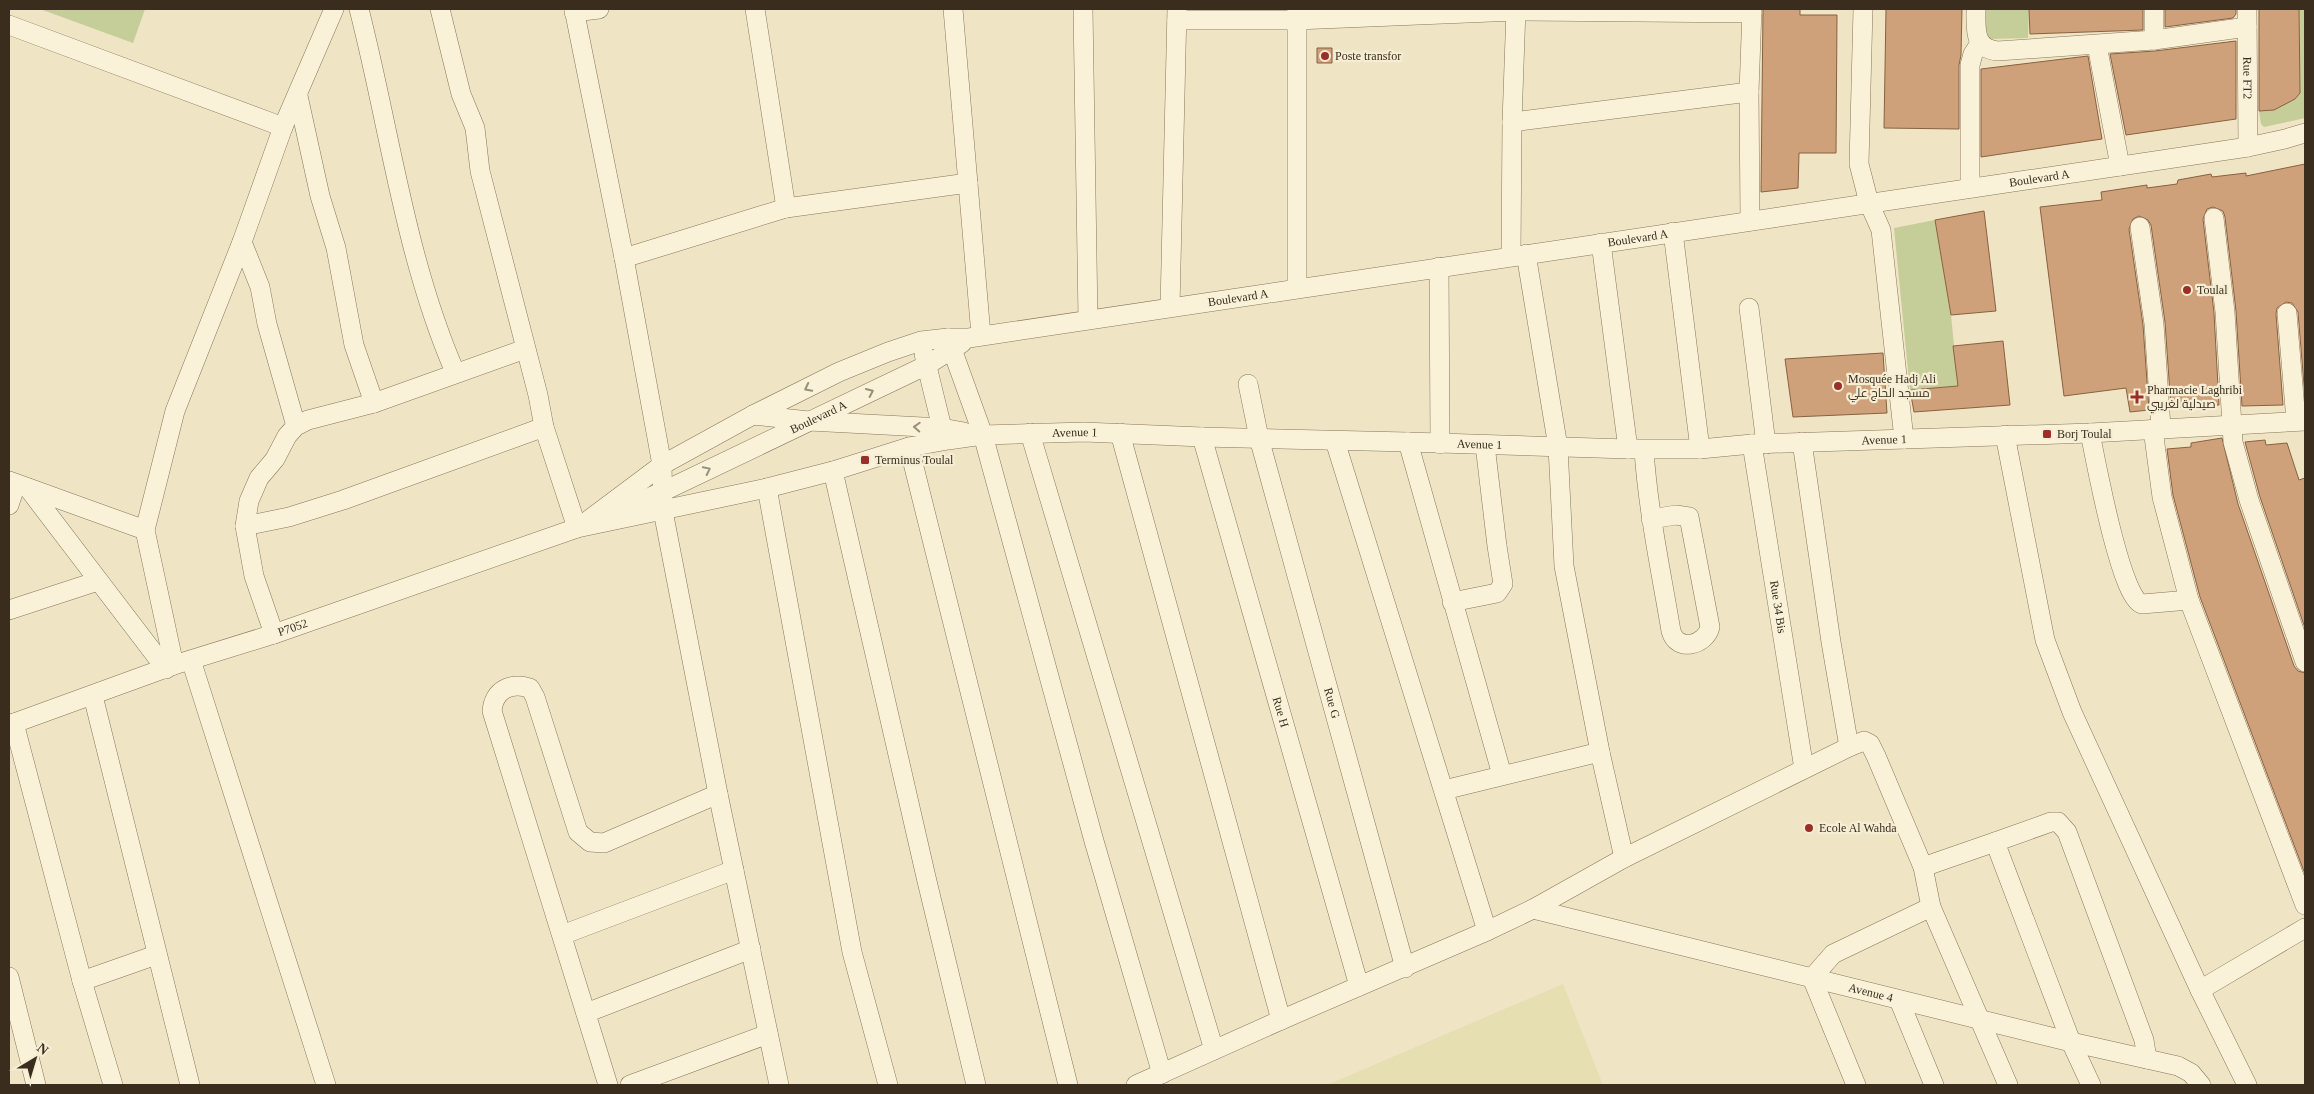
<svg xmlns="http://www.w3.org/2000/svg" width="2314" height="1094" viewBox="0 0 2314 1094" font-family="'Times New Roman',Cairo,serif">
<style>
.farmland{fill:#e5dfb2}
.green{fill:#c5cd98}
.building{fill:#cea17a;stroke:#8a6140}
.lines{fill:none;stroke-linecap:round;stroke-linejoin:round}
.street-casing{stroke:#8a765a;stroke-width:20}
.street{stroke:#f9f1d8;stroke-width:19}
.oneway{stroke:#9a8f7b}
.poi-dot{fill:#9a2e29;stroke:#f6eed4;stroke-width:2}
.labels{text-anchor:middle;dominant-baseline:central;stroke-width:4.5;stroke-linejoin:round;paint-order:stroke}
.poi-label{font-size:12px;fill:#3a2d1e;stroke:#f6eed4;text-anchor:start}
.street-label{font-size:12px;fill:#3a2d1e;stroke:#f6eed4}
</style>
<rect width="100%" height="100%" fill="#efe4c4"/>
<!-- farmland -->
<path class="farmland" d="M1563,984L1603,1085H1327Z"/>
<!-- green -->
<path class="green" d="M40,9H145L133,43Z
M1984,9H2029L2028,38L1990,39L1986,36Z
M2299,9H2305V118L2264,127L2261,124L2259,111L2295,99L2300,93Z
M1935,220L1951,315L1958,386L1910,390L1894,228Z"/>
<!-- building -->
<path class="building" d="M1763,9H1800V15H1837L1836,153H1799L1798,188L1761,192Z
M1886,9H1962L1961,55L1959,65V129L1884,128Z
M2029,9H2143V30L2030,34Z
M2165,9H2236V14L2233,18L2165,27Z
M2259,9H2299L2300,93L2295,99L2274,110L2259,111Z
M2236,41V119L2126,135L2110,54L2155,51Z
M1317,48H1332V63H1317Z
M2088,56L2102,139L1981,157V69Z
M2305,164V397L2298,312L2292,303L2286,302L2277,308L2276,314L2283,405L2242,406L2236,311L2225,217L2223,211L2213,207L2207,209L2203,219L2214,313L2219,405L2171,408L2165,322L2151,225L2148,220L2139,216L2133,219L2129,229L2143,325L2149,410L2130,412L2126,388L2064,396L2040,207L2102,200L2101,192L2147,185V188L2177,184L2178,180L2211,174L2212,177L2246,173V176Z
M1984,211L1996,311L1951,315L1935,220Z
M2003,341L2010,405L1914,412L1910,390L1958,386L1953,346Z
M1883,353L1887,413L1793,417L1785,359Z
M2222,438L2238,504L2294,666L2298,671L2305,673V874L2200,597L2173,495L2167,449L2191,447V443Z
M2265,440L2266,445L2287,443L2299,480L2305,478V628L2260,497L2245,442Z"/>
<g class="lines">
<!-- street casing -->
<g class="street-casing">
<g id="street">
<path d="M359,9C390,130 405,257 455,372"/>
<path d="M440,9L461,94L475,128L480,171L538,395L544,427L577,528"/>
<path d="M574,9L624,258L662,465L663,511L718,794L779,1085"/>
<path d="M755,9L786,208"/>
<path d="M953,9L981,335"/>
<path d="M1083,9L1088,319"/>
<path d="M1297,9V288"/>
<path d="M1863,9L1859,164L1869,203L1881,230L1904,439"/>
<path d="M1976,9C1976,28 1973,49 1998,51L2154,40V9"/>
<path id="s1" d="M2247,9L2248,147"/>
<path d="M574,12L599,9"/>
<path d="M1177,20H1296L1516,11L1752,13"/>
<path d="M9,25L283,127"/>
<path d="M2154,40L2247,27"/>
<path d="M2097,45L2120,166"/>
<path d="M298,96L320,196L336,248L354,345L374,403"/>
<path d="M1512,122L1749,92"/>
<path d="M1970,188V65L1973,54L1980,43"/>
<path d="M2214,218L2225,312L2233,442L2249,500L2305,662"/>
<path d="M1750,221L1749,92L1752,9"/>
<path d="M2140,227L2154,324L2161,428"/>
<path d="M1673,232L1700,449"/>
<path d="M242,242L260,287L267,324L296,426"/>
<path d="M1601,243L1628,449"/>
<path d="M1526,254L1558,447L1564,566L1600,752L1624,858"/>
<path d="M1511,256L1512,122L1516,9"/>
<path d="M624,258L786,208L968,183"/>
<path d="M1439,267L1440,444"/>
<path d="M1170,307L1177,9"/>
<path d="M1749,308L1766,444"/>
<path d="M2287,313L2296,421"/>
<path d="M948,338L983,435L1094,841L1162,1074"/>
<path d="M924,354L942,428L947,438"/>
<path id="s2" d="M1248,384L1259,438L1405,968"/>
<path d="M753,415L809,421L942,428L964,432"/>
<path d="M2153,429L2162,497L2189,600L2305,905"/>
<path d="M1030,433L1214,1050"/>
<path d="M1120,433L1281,1020"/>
<path d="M2090,433C2095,457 2121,600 2142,604L2189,600"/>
<path d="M2005,435L2045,640L2072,712L2200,990L2247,1085"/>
<path id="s3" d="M1202,437L1359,986"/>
<path d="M1335,441L1487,931"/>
<path d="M1408,442L1502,775"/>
<path d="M1802,442L1831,642L1849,747"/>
<path id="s4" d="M1752,444L1804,769"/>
<path d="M909,447L1068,1085"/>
<path d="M1644,450C1648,511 1661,571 1671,631C1677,653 1706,645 1710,627L1689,517L1676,515L1651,519"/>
<path d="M833,471L926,877L976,1085"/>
<path d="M9,481L145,530"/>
<path d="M28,488L166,669"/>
<path d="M767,488L852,952L888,1085"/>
<path d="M9,505L16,484"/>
<path id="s5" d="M612,514L664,491L927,365L962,343"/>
<path id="s6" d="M582,525L662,465L753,415L839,372L888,352L921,341L948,338H969L2248,147L2285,139L2305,133"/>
<path d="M245,526L289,517L343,500L544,427"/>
<path d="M1452,602L1497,593L1503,584L1497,546L1485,445"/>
<path d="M9,610L98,581"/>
<path d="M274,634L254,576L245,526L249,501L259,478L275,459L287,436L296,426L308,420L374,403L525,349"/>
<path d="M191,660L326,1085"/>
<path d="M174,665L145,530L175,411L242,242L283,127L334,9"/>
<path d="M93,696L190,1085"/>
<path d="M14,723L82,981L113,1085"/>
<path id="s7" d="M9,725L174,665L274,634L577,528L767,488L833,471L909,447L948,440L983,435L1084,432L1202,437L1408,442L1628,449H1700L1752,444L2090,433L2305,421"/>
<path d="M1444,790L1600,752"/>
<path d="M1923,867L1995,842"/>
<path id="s8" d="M1533,909L2071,1042L2178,1066L2191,1073L2201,1085"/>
<path d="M562,935L734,870"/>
<path d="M9,977L36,1085"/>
<path d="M82,981L156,955"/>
<path d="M2200,990L2305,928"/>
<path d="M1899,1000L1934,1085"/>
<path d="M586,1013L751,949"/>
<path d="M608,1085L492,711C494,690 510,682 530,688L535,697L578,832L590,842L604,843L718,794"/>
<path d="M630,1085L768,1034"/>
<path d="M1136,1085L1281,1020L1487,931L1533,909L1624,858L1849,747L1864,741L1870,744L1876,756L1923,867L1931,907L2008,1085"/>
<path d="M1856,1085L1812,978L1833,954L1931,907"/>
<path d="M2091,1085L2071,1042L1995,842L2051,822H2058L2067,832L2144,1040L2147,1059"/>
</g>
</g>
<!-- street -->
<use href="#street" class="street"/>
</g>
<!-- one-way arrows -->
<defs><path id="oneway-chevron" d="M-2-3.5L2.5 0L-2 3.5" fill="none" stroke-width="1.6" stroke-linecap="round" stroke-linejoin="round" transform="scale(1.25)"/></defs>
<g class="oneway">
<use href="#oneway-chevron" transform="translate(808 388) rotate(153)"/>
<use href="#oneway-chevron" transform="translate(870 392) rotate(-25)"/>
<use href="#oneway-chevron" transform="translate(917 427) rotate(-177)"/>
<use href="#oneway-chevron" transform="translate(707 470) rotate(-26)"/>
</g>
<!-- markers -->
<g class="poi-dot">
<circle cx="1325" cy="56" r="5"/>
<circle cx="2187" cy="290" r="5"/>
<circle cx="1838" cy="386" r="5"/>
<path d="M2134.5 389.5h5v5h5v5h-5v5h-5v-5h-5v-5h5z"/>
<rect x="2042" y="429" width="10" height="10" rx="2.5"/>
<rect x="860" y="455" width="10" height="10" rx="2.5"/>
<circle cx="1809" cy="828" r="5"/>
</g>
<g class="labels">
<!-- poi labels -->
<g class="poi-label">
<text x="1335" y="56">Poste transfor</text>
<text x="2197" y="290">Toulal</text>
<text x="1848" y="379">Mosquée Hadj Ali<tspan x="1848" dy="14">مسجد الحاج علي</tspan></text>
<text x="2147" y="390">Pharmacie Laghribi<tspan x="2147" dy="14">صيدلية لغريبي</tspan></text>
<text x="2057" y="434">Borj Toulal</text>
<text x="875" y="460">Terminus Toulal</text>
<text x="1819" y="828">Ecole Al Wahda</text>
</g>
<!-- street labels -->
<g class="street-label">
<text stroke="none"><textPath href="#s1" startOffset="69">Rue FT2</textPath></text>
<text stroke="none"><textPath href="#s6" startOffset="1518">Boulevard A</textPath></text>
<text stroke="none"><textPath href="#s6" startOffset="1112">Boulevard A</textPath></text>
<text stroke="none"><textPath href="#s6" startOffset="708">Boulevard A</textPath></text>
<text stroke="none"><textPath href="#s5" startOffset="228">Boulevard A</textPath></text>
<text stroke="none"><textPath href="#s7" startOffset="1110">Avenue 1</textPath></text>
<text stroke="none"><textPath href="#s7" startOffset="1920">Avenue 1</textPath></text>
<text stroke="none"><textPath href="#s7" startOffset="1515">Avenue 1</textPath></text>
<text stroke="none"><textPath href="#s4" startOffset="165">Rue 34 Bis</textPath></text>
<text stroke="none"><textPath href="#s7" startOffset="300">P7052</textPath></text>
<text stroke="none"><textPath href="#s2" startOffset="330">Rue G</textPath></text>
<text stroke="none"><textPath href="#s3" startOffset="286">Rue H</textPath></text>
<text stroke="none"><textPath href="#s8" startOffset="348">Avenue 4</textPath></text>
</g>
</g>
<!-- border -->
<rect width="2314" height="1094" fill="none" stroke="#3a2d1e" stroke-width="20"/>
<!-- north arrow -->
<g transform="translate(35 1059) rotate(38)" stroke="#f6eed4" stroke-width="4" paint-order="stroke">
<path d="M0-4L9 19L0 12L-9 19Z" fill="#3a2d1e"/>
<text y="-8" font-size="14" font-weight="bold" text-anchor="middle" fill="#3a2d1e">N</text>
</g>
</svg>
